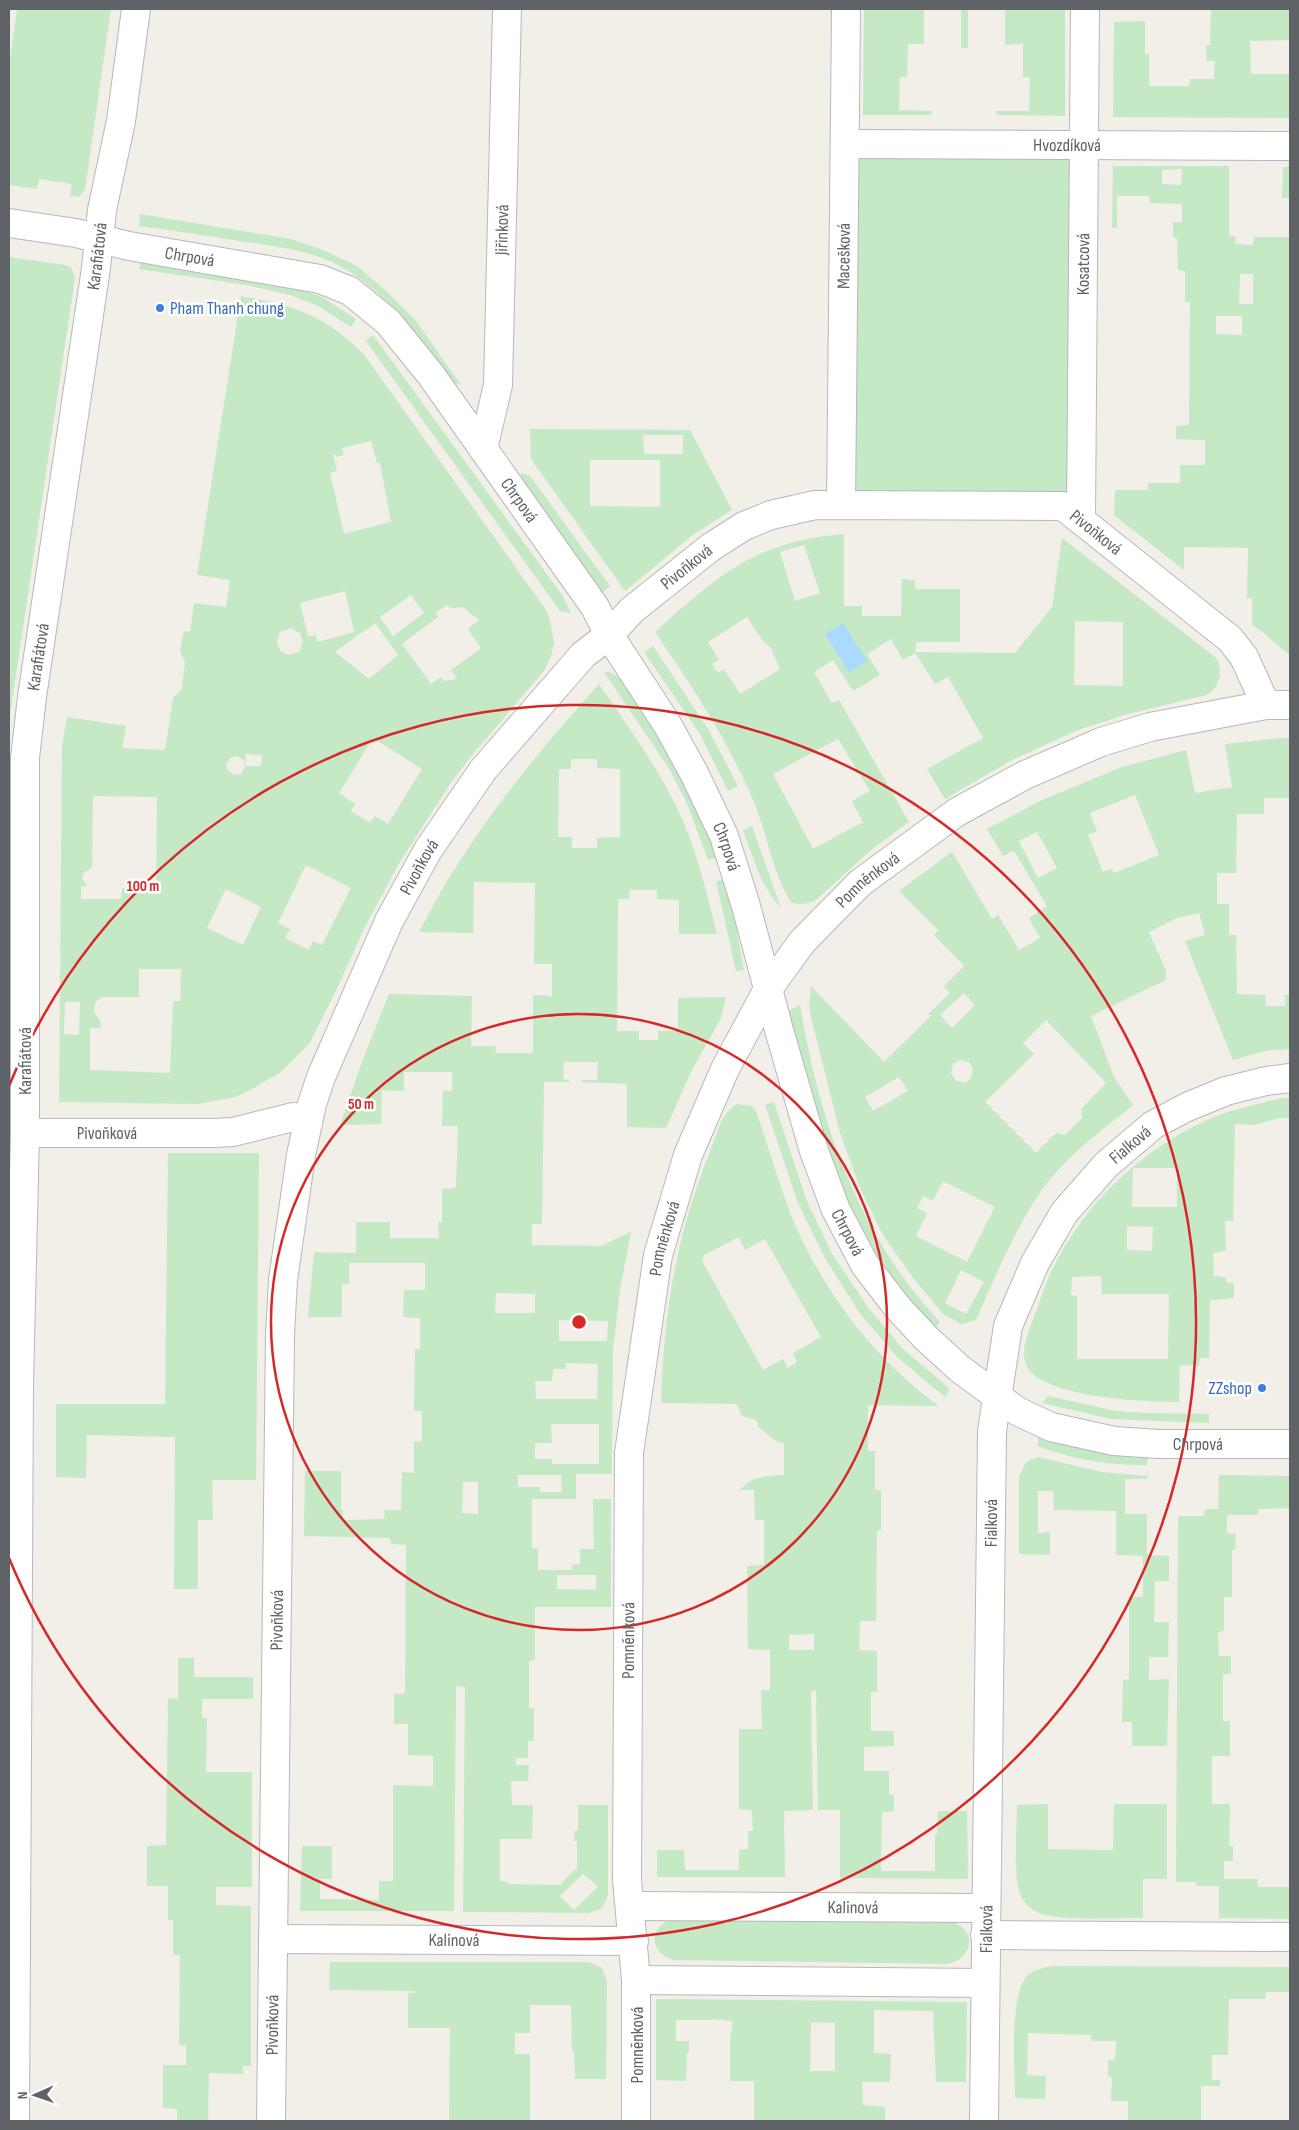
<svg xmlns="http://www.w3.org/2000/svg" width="1299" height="2130" viewBox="0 0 1299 2130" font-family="'Sofia Sans Condensed',sans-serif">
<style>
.green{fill:#c5e8c5;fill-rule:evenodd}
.water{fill:#aadaff}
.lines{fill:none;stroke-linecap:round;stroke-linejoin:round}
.street-casing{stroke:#b5b8bc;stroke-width:30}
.street{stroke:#fff;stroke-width:28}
.ring{fill:none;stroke:#d62828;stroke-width:2.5}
.shop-dot{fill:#3f7fe0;stroke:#fff;stroke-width:2}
.labels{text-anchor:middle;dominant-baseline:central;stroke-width:5;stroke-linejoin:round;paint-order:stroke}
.street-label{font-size:18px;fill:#5f6368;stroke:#fff}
.shop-label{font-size:18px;fill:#366cbe;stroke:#fff;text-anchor:start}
.centre{fill:#d62828;stroke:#fff;stroke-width:2.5}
.ring-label{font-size:15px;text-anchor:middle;font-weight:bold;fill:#d62828;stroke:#fff;stroke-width:5;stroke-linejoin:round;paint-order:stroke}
</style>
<rect width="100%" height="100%" fill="#f1efe8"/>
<!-- green -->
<path class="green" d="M17,9H111L85,190L79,197L70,196L72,184L39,179L37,189L9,185V67Z
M864,9H924V44H908L907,77H900L899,110L932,111L931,115H863Z
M961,9H968V48H961Z
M1005,9H1065V116L997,115L996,111H1029L1030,78L1023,77V44L1005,45Z
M1211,9H1290V40L1250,41L1251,74H1290V118L1113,117L1114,22L1145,21V54H1149V86H1189L1190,79H1214L1215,61H1207L1206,45H1210Z
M858,156H1064L1071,164L1069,487L1067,492H855Z
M1113,166H1229V236H1236L1235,244L1253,245L1254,237H1290V655L1252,624V598H1247L1248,548L1184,547V570L1114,515L1115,490H1148V483H1180V465H1205V440L1176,439V426L1189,425L1190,302H1185V271L1178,270L1177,238L1173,237V222H1182V204L1150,203L1149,196H1117V228L1112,227ZM1182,169L1181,185L1162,184V170ZM1240,274H1253V304H1239ZM1216,316H1242V335L1216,334Z
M1283,167H1290V198H1282Z
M140,214L291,239L323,250L357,266L388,293L416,321L461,385C436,377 425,344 409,326C393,307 374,288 353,274C319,250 274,246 233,240C202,235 171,230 139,226Z
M9,257L65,265L71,267L75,278L9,722Z
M141,261L292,286L322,297L356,319L351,327L318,306L290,295L246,285L139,269Z
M241,296C296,306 322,314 363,353L546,610L550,620L554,643L551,656L544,671L472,755L450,784L398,865L365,927L335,993L309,1044L281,1072L252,1089L235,1097L198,1104L59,1102L62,745L67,717L126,726L122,748L165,750L173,698L182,689L185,662L180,651L184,631L190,632L194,603L226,607L230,580L197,575ZM371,441L377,463H380L391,522L344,534L330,473L337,471L333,455L335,454L336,457L344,455L342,448ZM345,591L354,632L317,642L316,635L308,636L300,603ZM411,595L424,613L393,636L380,617ZM447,605L450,608L463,607L479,620L468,629L481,648L451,670L457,679L444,681L441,677L431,684L402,644L438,617L435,613ZM375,623L398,655L369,679L335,652ZM291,628L300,633L303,641L299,652L288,655L280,651L277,641L280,632ZM373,738L422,769L388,824L375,816L370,823L351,811L355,804L339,793ZM246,754L262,755L261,766H245ZM237,756L244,760L245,767L241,774L234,775L228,771L226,764L230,758ZM93,796L157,797L156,889L122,888L121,899H81V886H87L82,878L84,873L92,867ZM306,865L351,888L322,945L313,941L309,950L285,938L290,929L278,923ZM226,889L261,907L243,945L207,928ZM139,969H181L180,1001H173L170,1073L90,1070V1028H101L100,1020C94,1014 93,1009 96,1001L103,997H139ZM65,1002H80L79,1035L64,1034Z
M373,335L562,595L571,613L560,611L366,341Z
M530,429L690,430L732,510L694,534L625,591L531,459ZM643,435H683V454H644ZM590,460H660V507L590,506Z
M521,473L530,476L610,586L602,593L521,480Z
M844,534V606H862V616H901L902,579L915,580V589H960V642H916L915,652L1015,653L1052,607L1062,538L1215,657L1219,663L1220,676L1215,688L1207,695L1128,714L1078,730L1012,760L945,799L927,769L983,738L948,677L935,684L915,653L903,660L891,639L867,654L880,675L853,691L833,660L814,672L832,703L839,700L909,822L871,850L815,901L803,904L792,903C774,879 766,829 753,800C727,739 692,686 655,632C720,574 754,542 844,534ZM804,545L820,593L795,601L780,552ZM747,617L762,640L771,648L780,669L740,694L724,669L718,673L712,664L719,660L708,642ZM1075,621L1123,622V686L1074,685ZM838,739L870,791L852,801L864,824L861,823L813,849L773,774Z
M653,646L708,729L738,786L728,791L700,734L644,652Z
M604,672H609L619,677L659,735L697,803L718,857L708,860L688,806L670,770Z
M599,684C625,722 652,759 673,800C695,842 706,889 717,934H679V900L657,899V890H630L629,899H618L617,1031H639V1040H658V1031H678V998L726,997L721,1018L690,1074L666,1128L627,1127V1084L581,1082L582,1080H597L598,1062H564L563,1079L569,1080V1082H544L542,1224H532V1245L601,1246L631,1232L620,1290L613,1351L612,1474H576V1499H532V1548L538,1549V1570H572V1565L580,1564V1549H594L593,1499H611V1607H535V1660L529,1661V1708H534V1741H528V1758H516V1765H529L528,1781H511L512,1805H533L532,1839H500V1881L509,1882V1884L561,1885L562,1883L574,1870H577V1841H574L575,1830H578V1805H608V1895L602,1908L589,1913L463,1912L465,1687L456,1686L454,1911H300L302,1846H332V1879H320V1899L379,1900V1881H393V1785L433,1786V1756L408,1755V1724H394V1694L405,1693L406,1545L391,1544L390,1538L304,1536L305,1471H341V1510H343V1520L384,1519L385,1510H401L402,1472L414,1473V1442L422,1441V1411H414L415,1349H420V1318L403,1317L404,1290H425V1263H349V1284H342V1317H308L314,1252L356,1253V1222H390V1238H439L438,1222H442V1189L456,1188L458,1126H442L443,1091H452V1072H404V1091L382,1090L381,1124L340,1125L363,1059L389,994L472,996L471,1046H495L496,1053H533V995L552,996V964H534L535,883L474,882L473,933L419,932C467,838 529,762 599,684ZM571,759H597V768L620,769V837L597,838V848H572V837H558L559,769H571ZM496,1293L535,1294V1313H495ZM559,1320L608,1321L607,1341H559ZM566,1363L598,1364L597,1399H536L535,1381H552L553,1369H566ZM551,1424H599V1464H552V1459H535V1443H552ZM518,1475H561L562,1492H540V1487H518ZM463,1482H478V1514L462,1513ZM557,1575H596V1590L557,1589ZM583,1874L598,1887L574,1910L560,1896Z
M1280,738H1290V798H1264V814H1237L1236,873H1217V904H1229V935H1236L1237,994L1265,995L1266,1006H1285V995H1290V1049L1265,1051L1233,1060L1185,941L1205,935L1199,913L1177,918L1149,932L1166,971V980L1091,1016L1114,1077L1133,1105C1101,1131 1065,1157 1041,1191C1014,1231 995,1277 976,1320L961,1324L943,1314L914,1279L883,1235L860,1188L840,1133L811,1017L809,1006L811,986L884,1062L931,1016L928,1014L950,993L944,986L964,966L934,935L938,930L899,891L952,852L992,919L998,915L1019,950L1040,938L1029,918L1047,906L1014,851L1003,856L987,829L1042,800L1122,767L1182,751L1186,750L1195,793L1232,787L1225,744ZM1135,795L1159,855L1114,873L1111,869L1103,872L1088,835L1097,831L1090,813ZM1037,832L1057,868L1038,878L1019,841ZM964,993L975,1005L952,1028L940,1015ZM1046,1020L1106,1083L1081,1109L1082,1118L1065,1135L1056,1133L1036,1153L985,1102L1034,1054L1023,1043ZM960,1060L969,1062L973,1069L971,1078L965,1083L956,1081L951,1073L953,1064ZM899,1077L908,1091L873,1111L865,1097ZM943,1181L995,1207L967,1262L916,1236L927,1213L917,1208L923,1196L933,1201ZM961,1270L984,1282L966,1314L945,1303Z
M752,826L781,908C761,887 753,857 743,830Z
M724,880L736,925L744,970L736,971L716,881Z
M800,1005C820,1124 857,1233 940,1322L933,1332L876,1262L838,1188L794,1039L789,1011Z
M1281,1098H1290V1118H1279L1254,1125L1235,1124L1233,1221H1225L1226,1251L1213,1253L1214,1276L1226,1277V1282L1234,1283V1298L1210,1300L1209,1358H1200L1199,1366L1180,1365L1179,1402C1148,1402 1038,1398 1026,1364C1019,1347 1033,1322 1038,1306C1065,1220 1134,1151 1216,1116C1236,1108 1260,1104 1281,1098ZM1133,1168H1177V1207H1132ZM1127,1226L1153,1227L1152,1251L1127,1250ZM1101,1276L1102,1294H1169L1168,1359H1077V1296L1071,1295L1072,1277Z
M774,1102L806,1199L831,1252L867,1306L902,1348L950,1389L945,1397L897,1357L859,1312L825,1258L798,1203L765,1105Z
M737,1104L751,1106L756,1111C768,1145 778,1181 791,1215C821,1289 874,1359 939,1406L868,1405V1451H875V1490H881V1530L877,1531L876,1621H860L859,1650L877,1651V1691L871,1692V1731H894V1746L864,1747V1771H889V1794L894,1795V1811L882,1812L881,1871H935V1835L937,1834L938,1811H967L968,1879L840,1878V1810H818L816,1691H811L813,1810L784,1811L785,1877H657V1850H684L685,1870H739V1850L748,1849V1831H753L752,1810L739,1809V1729H762L761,1690H770V1650L748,1649L747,1566L764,1565V1520H755L754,1490H740C751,1476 767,1476 784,1475V1443C772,1442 768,1433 758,1427L757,1420L742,1416L737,1404L661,1403C664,1310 676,1236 711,1149C717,1134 722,1111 737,1104ZM739,1237L745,1250L765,1239L821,1337L793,1353L797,1362L788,1368L783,1359L763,1370L702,1261L704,1255ZM814,1634V1650H789V1635Z
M168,1153H259L256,1480H212L213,1520H198V1589H174L175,1437L87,1435L86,1478L56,1477V1404H165Z
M1048,1396L1116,1411L1146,1413L1209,1414V1423L1111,1419L1042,1403Z
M1039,1436L1080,1448L1148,1456L1147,1465C1109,1466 1072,1459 1037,1446Z
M1038,1457L1102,1472L1148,1476L1147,1479H1125V1514H1147V1555L1169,1556V1581H1155L1154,1622H1169L1168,1657H1149V1680L1169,1679L1167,1746H1132V1722H1122L1123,1680L1129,1679V1597H1143V1556L1116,1555V1511L1054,1510L1053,1491H1038V1533L1050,1532V1555L1019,1554V1477L1026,1462Z
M1219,1475L1290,1476V1508L1258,1509V1515H1227V1533L1236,1534L1235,1550H1232V1597H1224V1631L1218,1632L1219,1656H1231V1674H1223V1721H1230V1756H1212V1804H1230L1229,1846H1233V1861H1224V1879H1257L1258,1887H1290V1919L1219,1918V1886H1196L1197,1882H1176L1178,1516H1204L1205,1509H1218Z
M178,1658H194V1677H253V1699H202V1718H207L206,1772H252V1887H216V1905L251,1906V2066H243V2074L209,2073L208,2121H177V2109L163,2108V2065H186V2045H179L180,1955H173V1920H168V1886H147V1846L166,1845L168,1698L178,1699Z
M1048,1804V1849L1113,1850L1114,1804H1167V1879H1143V1918C1116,1918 1066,1921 1042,1914C1033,1911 1023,1903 1020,1894C1013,1876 1017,1826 1017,1805Z
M677,1917L949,1921C977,1927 975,1957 948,1964L675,1960C647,1954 648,1924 677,1917Z
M330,1962H589L602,1968L607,1981L606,2079H575L574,2051H572L571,2005H530V2033H515V2054H530V2121H449L450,2028H408V1993H415V1991L329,1990Z
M1054,1966L1290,1967V1992H1266L1265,1999H1229L1228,2055H1212V2080H1220V2086H1201V2121H1128V2101H1111L1112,2077L1108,2076V2060H1115L1116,2041H1091V2035L1028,2033L1027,2075L1046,2076L1045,2099L1015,2098C1015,2069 1009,1999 1026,1977C1033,1969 1045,1967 1054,1966Z
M656,1999L967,2002L966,2082H936L933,2011L874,2010V2053L891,2054L890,2082H862L863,2105L885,2107V2121H754V2081H730V2041L733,2021L713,2019L712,2020H676V2041H689V2052L687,2053L686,2081L656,2080ZM811,2022L835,2023V2071H810Z"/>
<!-- water -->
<path class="water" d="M843,623L867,661L849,672L825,634Z"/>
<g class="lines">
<!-- street casing -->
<g class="street-casing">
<g id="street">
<path id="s1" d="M845,144L1290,146"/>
<path id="s2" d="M9,223L76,233L129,246L320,279L350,291L388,322L431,375L595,607L609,635L667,724L694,773L724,836L746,906L779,1030L814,1151L836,1210L865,1265L898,1308L927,1339L960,1369L1017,1411L1051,1427L1114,1441L1158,1444H1290"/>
<path id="s3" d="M483,449L498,385L507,9"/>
<path id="s4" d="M841,505L846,9"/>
<path id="s5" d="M1081,520L1085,9"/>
<path id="s6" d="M25,1133H214L233,1132L293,1117L308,1119"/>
<path id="s7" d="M631,1906L985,1908"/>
<path d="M985,1935L1290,1937"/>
<path id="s8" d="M273,1939L634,1941"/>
<path d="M636,1980L985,1983"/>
<path id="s9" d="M15,2121L19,1386L25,1133V758L32,697L96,268L102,210L121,121L136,9"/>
<path id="s10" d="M271,2121L280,1334L283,1280L301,1155L312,1104L321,1077L389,921L428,850L483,770L583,655L609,635L632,610L711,547L744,526L771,515L815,505L1063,506L1230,639L1244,657L1266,705"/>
<path id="s11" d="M636,2121V1980L627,1880L629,1453L658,1255L688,1155L725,1069L768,989L802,942L860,883L957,812L1025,775L1101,742L1150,727L1266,705H1290"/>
<path id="s12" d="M984,2121L992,1431L1008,1326L1035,1263L1064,1213L1106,1165L1153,1125L1187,1107L1226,1091L1266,1081L1290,1078"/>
</g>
</g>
<!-- street -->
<use href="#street" class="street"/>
</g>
<!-- distance rings -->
<g class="ring">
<circle cx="579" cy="1322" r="308"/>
<path d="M9 1086A617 617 0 1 1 9 1558"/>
</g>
<!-- markers -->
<g class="shop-dot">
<circle cx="160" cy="308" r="5"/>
<circle cx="1262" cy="1388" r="5"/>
</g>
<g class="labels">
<!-- street labels -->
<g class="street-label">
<text stroke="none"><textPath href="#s1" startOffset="222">Hvozdíková</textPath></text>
<text stroke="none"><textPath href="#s3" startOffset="221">Jiřinková</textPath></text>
<text stroke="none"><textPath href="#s9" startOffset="1870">Karafiátová</textPath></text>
<text stroke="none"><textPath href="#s2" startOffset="184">Chrpová</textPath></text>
<text stroke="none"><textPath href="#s4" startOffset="249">Macešková</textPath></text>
<text stroke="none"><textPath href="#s5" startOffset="256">Kosatcová</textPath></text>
<text stroke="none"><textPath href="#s2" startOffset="619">Chrpová</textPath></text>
<text stroke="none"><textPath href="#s10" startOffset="2120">Pivoňková</textPath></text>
<text stroke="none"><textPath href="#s10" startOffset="1685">Pivoňková</textPath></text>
<text stroke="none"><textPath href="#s9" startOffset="1465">Karafiátová</textPath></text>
<text stroke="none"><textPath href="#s2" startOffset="1024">Chrpová</textPath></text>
<text stroke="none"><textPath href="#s10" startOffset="1280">Pivoňková</textPath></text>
<text stroke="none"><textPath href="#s11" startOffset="1306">Pomněnková</textPath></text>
<text transform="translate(25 1061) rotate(-90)">Karafiátová</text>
<text stroke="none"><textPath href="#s6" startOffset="82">Pivoňková</textPath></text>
<text stroke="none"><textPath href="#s12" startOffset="1018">Fialková</textPath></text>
<text stroke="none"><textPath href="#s2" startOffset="1429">Chrpová</textPath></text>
<text stroke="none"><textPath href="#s11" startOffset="886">Pomněnková</textPath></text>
<text stroke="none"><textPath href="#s2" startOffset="1864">Chrpová</textPath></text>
<text stroke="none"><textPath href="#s12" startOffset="598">Fialková</textPath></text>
<text stroke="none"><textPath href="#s10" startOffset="501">Pivoňková</textPath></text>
<text stroke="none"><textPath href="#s11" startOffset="481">Pomněnková</textPath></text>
<text stroke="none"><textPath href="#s7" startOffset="222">Kalinová</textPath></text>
<text stroke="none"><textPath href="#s12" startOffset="192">Fialková</textPath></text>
<text stroke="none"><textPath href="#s8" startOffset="181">Kalinová</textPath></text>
<text stroke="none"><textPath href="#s10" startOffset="96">Pivoňková</textPath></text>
<text transform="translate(637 2045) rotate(-90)">Pomněnková</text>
</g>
<!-- shop labels -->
<g class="shop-label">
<text x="170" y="308">Pham Thanh chung</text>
<text x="1252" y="1388" text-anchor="end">ZZshop</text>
</g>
</g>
<circle cx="579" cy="1322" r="8" class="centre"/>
<g class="ring-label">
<text x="143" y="891">100 m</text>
<text x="361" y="1109">50 m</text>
</g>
<!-- border -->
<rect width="1299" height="2130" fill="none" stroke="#5f6368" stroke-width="20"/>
<!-- north arrow -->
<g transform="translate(35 2095) rotate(268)" stroke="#ffffff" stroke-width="4" paint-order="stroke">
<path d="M0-4L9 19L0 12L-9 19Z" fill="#5f6368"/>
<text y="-8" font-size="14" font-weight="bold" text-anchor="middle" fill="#5f6368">N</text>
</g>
</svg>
